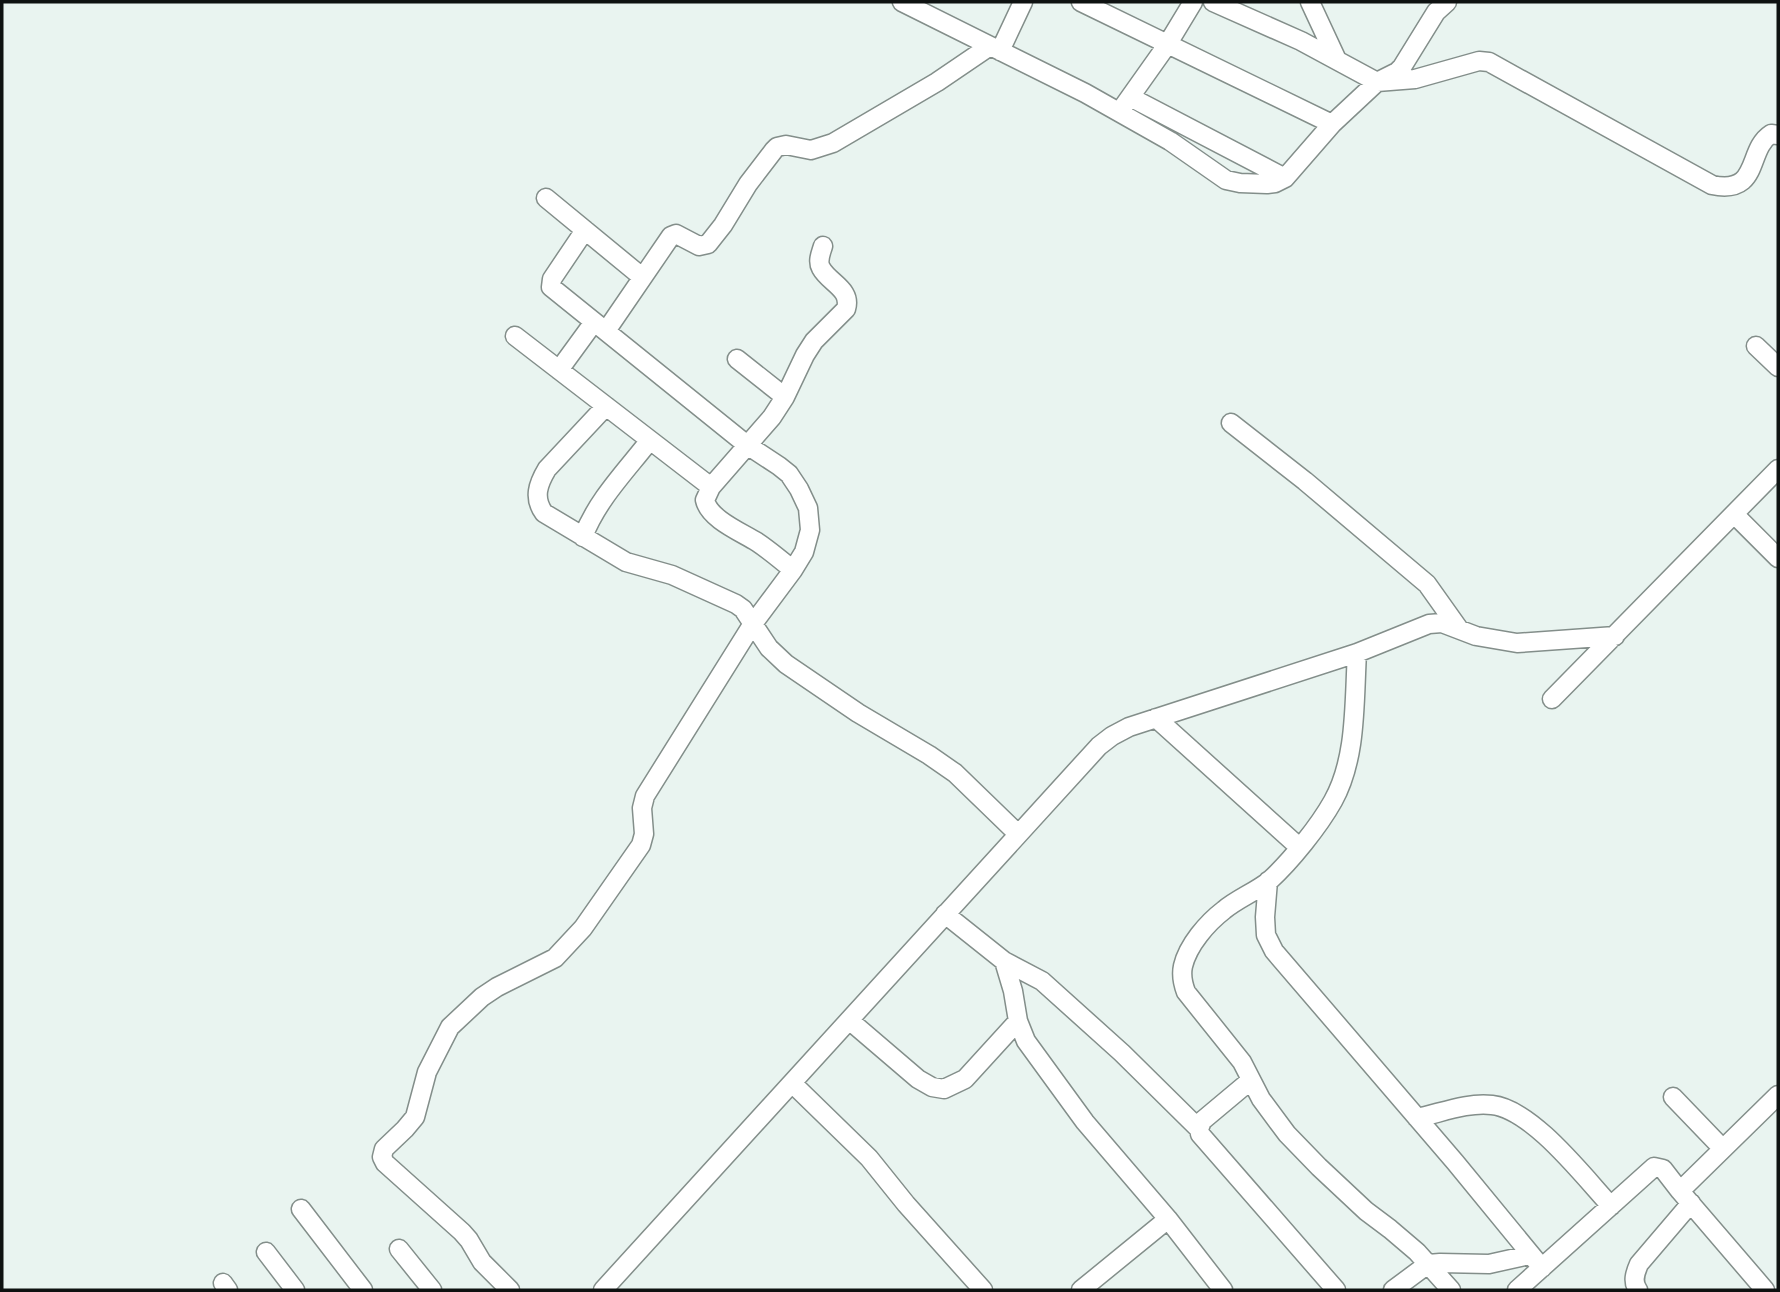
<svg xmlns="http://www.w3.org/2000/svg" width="1780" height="1292" viewBox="0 0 1780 1292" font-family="Overpass,sans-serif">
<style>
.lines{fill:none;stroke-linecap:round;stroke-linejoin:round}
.minor-casing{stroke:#838e8a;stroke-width:21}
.minor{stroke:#fff;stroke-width:18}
</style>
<rect width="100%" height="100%" fill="#e9f4f0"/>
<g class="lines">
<!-- minor casing -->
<g class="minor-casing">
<path id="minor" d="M902,2L1085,93L1170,141L1226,180L1240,183L1267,184L1275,183L1285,178L1332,124L1377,82L1397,72L1402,67L1436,12L1447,2
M1081,2L1332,124
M1213,2L1301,41L1377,82L1415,79L1479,61L1489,62L1712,185C1761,195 1746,150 1771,134L1778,135
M1310,2L1337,60
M1000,51L1023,2
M1130,97L1285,178
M1123,107L1167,45L1193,2
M546,198L642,277
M606,331L671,236L676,234L699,246L708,244L723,225L748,184L774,150L777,147L786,145L811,150L833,143L937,82L990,46
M515,336L711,487
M1756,346L1778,367
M737,359L785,397
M559,370L594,322
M606,406L547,469C538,484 533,498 544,513L626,562L672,575L736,604L743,609L769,648L786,664L858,713L929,755L955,773L1018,834
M1231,423L1305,481L1427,584L1459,629
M1734,514L1778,558
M583,537C597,500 626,471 650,440
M793,570C781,560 769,550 757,542C741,532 709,519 705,500L711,487L772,417L785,397L805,355L814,341L846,309C852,289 829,283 821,268C817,261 821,253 823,246
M1357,653C1354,702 1357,758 1333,801C1319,826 1291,861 1269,881C1255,892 1237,899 1224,910C1207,923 1188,945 1183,966C1181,975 1183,984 1186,992L1242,1062L1261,1099L1287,1134L1319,1167L1366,1211L1390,1229L1417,1252L1451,1290
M1552,699L1778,469
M1156,718L1299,847
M1268,881L1265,917L1266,935L1274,951L1455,1162L1542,1268
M945,914L1004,961L1042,981L1122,1053L1199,1129
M1004,961L1013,991L1018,1021L1026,1041L1085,1122L1168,1219L1223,1290
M849,1020L918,1079L932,1087L944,1089L965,1079L1018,1021
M1251,1080L1202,1121L1199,1129L1200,1134L1336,1290
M792,1083L869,1158L906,1204L983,1290
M1673,1097L1723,1149
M1417,1118C1441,1113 1467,1102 1492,1105C1532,1109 1584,1177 1611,1206
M301,1209L363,1290
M399,1249L432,1290
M266,1252L295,1290
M223,1283L228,1290
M510,1290L482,1262L469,1240L462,1232L385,1163L382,1157L384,1149L405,1129L415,1117L427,1072L450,1027L482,997L497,987L555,958L583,928L641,845L644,834L642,808L645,796L752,625L793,570L804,552L810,530L808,508L799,489L789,474L779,466L747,445L551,287L552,279L585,230
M603,1290L1099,746L1112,736L1129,727L1357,653L1429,624L1442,623L1476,636L1517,643L1615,636
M1081,1290L1168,1219
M1393,1290L1428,1264L1440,1263L1489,1264L1529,1255
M1517,1290L1654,1167L1663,1169L1680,1191
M1638,1290C1632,1282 1635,1273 1639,1264L1691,1203
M1765,1290L1680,1191L1778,1095"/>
</g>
<!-- minor -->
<use href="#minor" class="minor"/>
</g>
<!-- border -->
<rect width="1780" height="1292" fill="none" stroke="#0e1211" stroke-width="7"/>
</svg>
